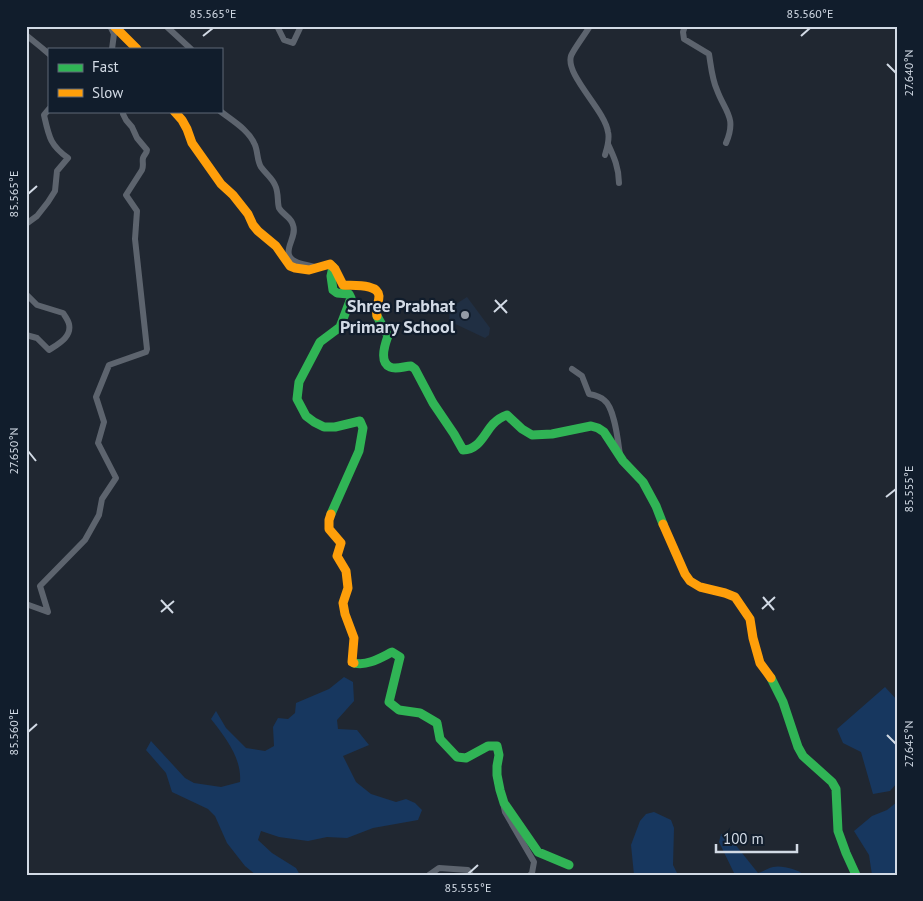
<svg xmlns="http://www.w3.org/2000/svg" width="923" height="901" viewBox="0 0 923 901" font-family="'PT Sans',sans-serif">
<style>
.built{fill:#202f43}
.green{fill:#17375f}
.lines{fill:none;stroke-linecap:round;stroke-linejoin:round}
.street{stroke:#5d646e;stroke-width:6}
.fast{stroke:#30b455;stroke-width:9}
.slow{stroke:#ff9f0a;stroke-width:9}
.ticks{fill:none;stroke:#d2dae5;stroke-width:2}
.poi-dot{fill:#949ba6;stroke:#111d2c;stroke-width:2}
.labels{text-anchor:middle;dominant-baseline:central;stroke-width:4.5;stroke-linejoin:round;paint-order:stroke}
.poi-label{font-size:18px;font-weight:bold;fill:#d2dae5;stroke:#111d2c;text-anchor:end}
.neatline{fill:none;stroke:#d2dae5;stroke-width:2}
.ticks-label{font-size:12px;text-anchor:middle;fill:#d2dae5}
</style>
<rect width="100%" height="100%" fill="#202731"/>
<!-- built -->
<path class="built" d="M467,297L490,328L489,335L485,338L449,321L450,308Z"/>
<!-- green -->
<path class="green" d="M344,677L353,682L354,701L337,720L338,729L357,730L369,745L343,756L356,782L371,794L396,802L406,799L415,803L422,810L418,820L373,828L347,838L327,837L308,841L279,837L261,831L258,840L272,853L296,868L300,875H256L245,866L227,843L215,816L208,809L172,792L166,773L146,750L151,741L185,778L194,783L221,787L240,782C242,758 225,737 211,719L216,711L226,728L246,748L265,751L274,746L273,727L278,718L288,719L295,713L296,703L329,689Z
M885,687L897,700V783L890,791L873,794L861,752L843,743L837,729Z
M897,802V875H872L869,855L854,831L872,816L887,810Z
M654,812L671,820L674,828L673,865L678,875H634L631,845L640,821L646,814Z
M721,834L730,838L758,873C763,872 768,868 773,867C781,865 798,869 804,875H735L719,842Z"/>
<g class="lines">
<!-- street -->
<path class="street" d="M110,26L114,34L112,49
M166,26L191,49
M277,26L284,40L293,43L301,26
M590,26C586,33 573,50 571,56C565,75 605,110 608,132C610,139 607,148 605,155
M685,26L683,32L684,39L709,54C711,66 712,79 717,90C725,112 737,117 726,143
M26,35L42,48L49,54
M220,111C233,121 249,130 255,145C258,152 257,161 261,167C266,174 272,178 275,185C279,193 277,202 279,208C283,215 291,217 293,225C297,236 286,246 289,255C292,264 308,265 316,267
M608,144C614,157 619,168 619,183
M26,224L37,216L48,202L55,191L57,171L68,158C50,145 49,137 44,115L49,109
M26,294L37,305L63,313C65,316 68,320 69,324C72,337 58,344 49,350L37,338L26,335
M572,369L582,376L589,394C594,395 601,397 604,400C615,408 618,442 620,455
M26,604L48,612L40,586L85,540L99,515L102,499L116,478L98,443L104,422L96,397L109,365L146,352L147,349L135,239L137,211L126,195L142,170C144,165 142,162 143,158C144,155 147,153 147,150L137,138L132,127L126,120L123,114V111
M503,803L505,812L534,862L532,873L530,875
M429,875L439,868L468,870L471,875"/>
<!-- fast -->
<path class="fast" d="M377,316L388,336C385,344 379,362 390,367C396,370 405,366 411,366L415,369L433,403L454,434L463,450C479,450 484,434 493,424C497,420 501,417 507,415L522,429L532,435L552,434L591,426L598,428L604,432L623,461L643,482L656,506L663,524
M331,514L359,451L363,428L360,421L335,427H324L314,422L306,416L297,399L299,382L320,342L340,327L351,298L349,294L337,293L333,290L331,276L333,267
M354,663C368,666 380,658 392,652L400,657L389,702L399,710L420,713L437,723L440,739L457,757L466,758L488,746H497L499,755L497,766V775L500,790L504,803L538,852L569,865
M771,678L783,702L798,747L803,756L832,782L836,789L838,831L846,853L856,875"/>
<!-- slow -->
<path class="slow" d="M114,26L137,49
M174,111L182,120L187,129L192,143L221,184L233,195L248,214L253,225L258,231L276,246L290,266L295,268L309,270L330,264L335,269L343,285C352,286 378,283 379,296C379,303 375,307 377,316
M331,514L329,520V529L341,543L337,556L346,571L348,588L343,603L345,614L354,638L352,662L354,663
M663,524L685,574L690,581L700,587L725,593L735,597L750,619L753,638L760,663L771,678"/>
</g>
<!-- ticks -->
<path class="ticks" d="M203,36L213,28M801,36L810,28M887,64L896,73M28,194L37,186M495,300L507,313M494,312L507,300M28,451L36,461M886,497L896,489M763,597L774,610M161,600L173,613M762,609L775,597M161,612L174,601M28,732L37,724M887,735L896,744M468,874L478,865"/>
<!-- markers -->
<circle class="poi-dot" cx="465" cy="315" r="5"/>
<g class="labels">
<!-- poi labels -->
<g class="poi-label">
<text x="455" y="305">Shree Prabhat<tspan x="455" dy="21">Primary School</tspan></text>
</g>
</g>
<!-- border -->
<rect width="923" height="901" fill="none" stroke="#111d2c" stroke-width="55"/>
<!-- legend -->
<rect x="48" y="48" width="175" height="65" fill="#111d2c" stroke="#5e6976"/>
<rect x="58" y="64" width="25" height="8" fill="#30b455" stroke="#5e6976"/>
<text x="92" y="72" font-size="15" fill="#d2dae5">Fast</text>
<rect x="58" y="89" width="25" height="8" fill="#ff9f0a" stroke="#5e6976"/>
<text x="92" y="98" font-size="15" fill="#d2dae5">Slow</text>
<!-- scale -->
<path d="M716 844v8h81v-8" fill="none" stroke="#d2dae5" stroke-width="2.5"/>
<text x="723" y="844" font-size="15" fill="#d2dae5" stroke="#111d2c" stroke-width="4" paint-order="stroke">100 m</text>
<rect x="28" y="28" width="868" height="846" class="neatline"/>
<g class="ticks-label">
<text x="213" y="18">85.565°E</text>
<text x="810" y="18">85.560°E</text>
<text transform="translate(909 73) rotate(-90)" y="4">27.640°N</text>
<text transform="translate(14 194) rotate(-90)" y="4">85.565°E</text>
<text transform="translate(14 451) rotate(-90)" y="4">27.650°N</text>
<text transform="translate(909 489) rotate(-90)" y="4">85.555°E</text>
<text transform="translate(14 732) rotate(-90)" y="4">85.560°E</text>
<text transform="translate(909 744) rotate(-90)" y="4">27.645°N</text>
<text x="468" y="892">85.555°E</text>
</g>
</svg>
